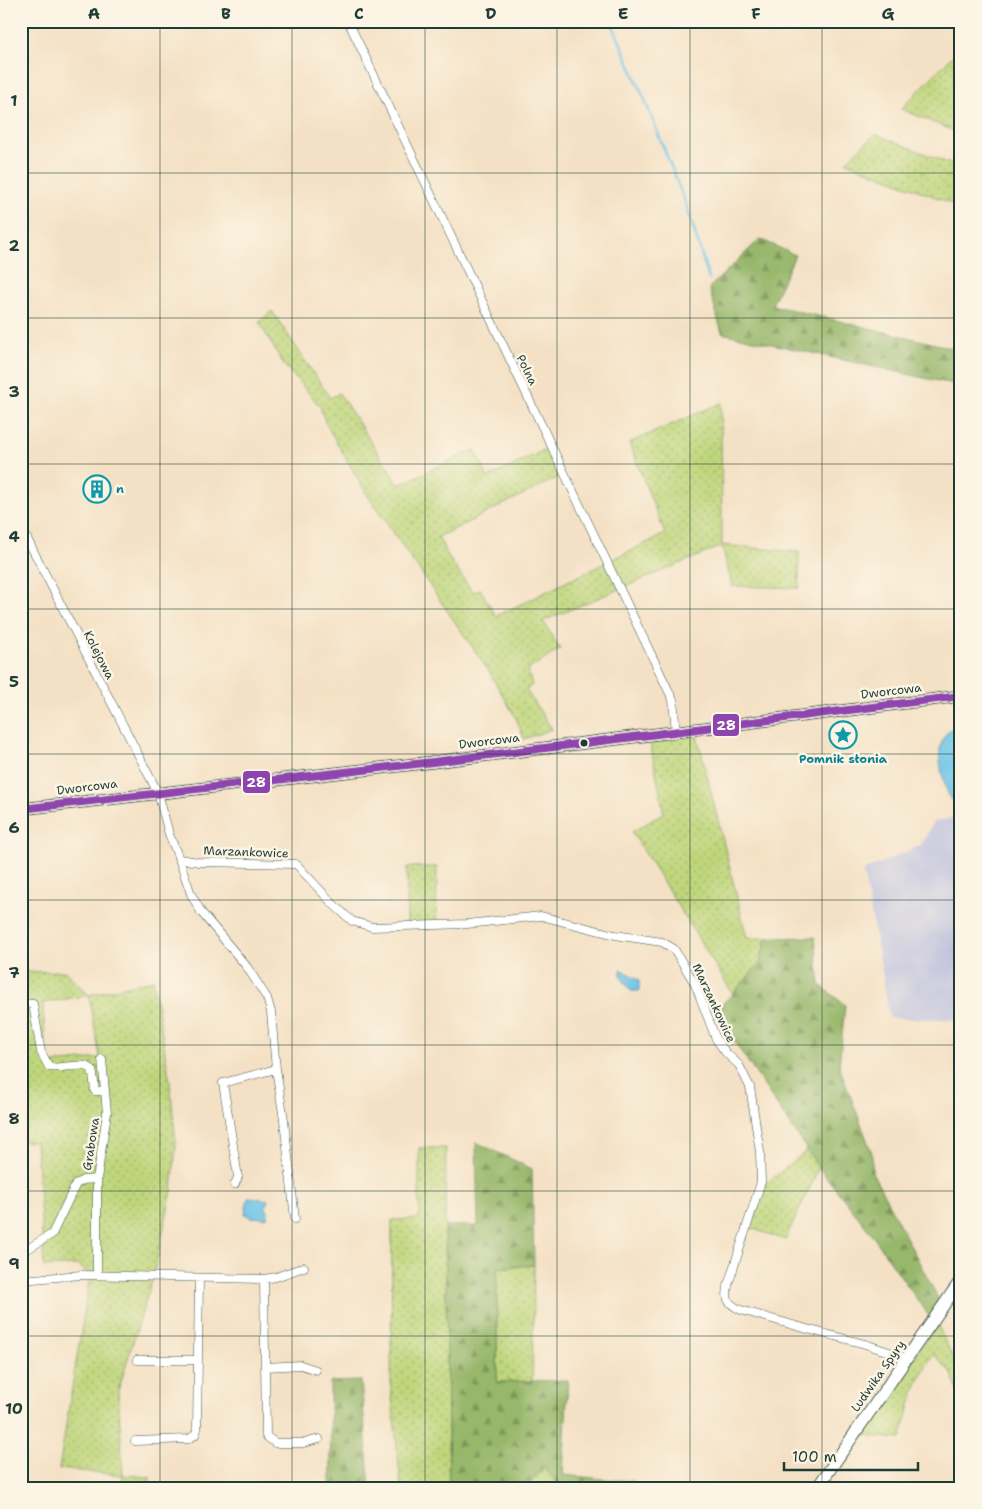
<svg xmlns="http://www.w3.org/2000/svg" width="982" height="1509" viewBox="0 0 982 1509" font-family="'Shantell Sans',sans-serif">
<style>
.industrial{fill:#c1c2dd}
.grass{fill:url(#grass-dots);stroke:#6f8a58;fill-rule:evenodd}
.forest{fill:url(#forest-firs);stroke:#5b7a50}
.water{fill:#6ac2e8;stroke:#44808e}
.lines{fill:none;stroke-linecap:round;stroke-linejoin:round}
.stream{stroke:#6ac2e8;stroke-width:2.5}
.street-casing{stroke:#3f564a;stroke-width:9}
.secondary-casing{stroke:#3f564a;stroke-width:13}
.street{stroke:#fff;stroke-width:8}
.secondary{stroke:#fff;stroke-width:11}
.bus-1-casing{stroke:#fcf5e5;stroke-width:11}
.bus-1{stroke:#8e44ad;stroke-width:8}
.grid{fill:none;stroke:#1f3d34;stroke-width:1;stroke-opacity:0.55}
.bus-dot{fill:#1f3d34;stroke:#fcf5e5;stroke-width:2}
.labels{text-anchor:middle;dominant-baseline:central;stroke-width:5;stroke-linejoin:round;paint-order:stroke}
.street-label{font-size:12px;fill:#1f3d34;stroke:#fcf5e5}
.culture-label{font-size:12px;font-weight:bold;fill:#0d838f;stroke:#fcf5e5;text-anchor:start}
.line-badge{stroke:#fcf5e5;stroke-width:2}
.badge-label{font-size:14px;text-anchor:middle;font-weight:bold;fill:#fff}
.neatline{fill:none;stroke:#1f3d34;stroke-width:2}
.grid-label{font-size:16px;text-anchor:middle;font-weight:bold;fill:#1f3d34}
</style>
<defs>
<pattern id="grass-dots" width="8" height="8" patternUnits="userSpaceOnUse" patternTransform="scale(1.25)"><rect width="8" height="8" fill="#bfd67b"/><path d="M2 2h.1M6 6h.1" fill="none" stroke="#9baf66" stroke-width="1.8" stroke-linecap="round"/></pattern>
<pattern id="forest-firs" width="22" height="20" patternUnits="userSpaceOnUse" patternTransform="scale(1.25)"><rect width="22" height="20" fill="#97b76b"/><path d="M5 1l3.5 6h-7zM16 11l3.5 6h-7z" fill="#7b9659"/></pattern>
</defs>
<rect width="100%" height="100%" fill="#fcf5e5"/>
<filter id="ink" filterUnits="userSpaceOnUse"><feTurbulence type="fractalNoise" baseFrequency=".02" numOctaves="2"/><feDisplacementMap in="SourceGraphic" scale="10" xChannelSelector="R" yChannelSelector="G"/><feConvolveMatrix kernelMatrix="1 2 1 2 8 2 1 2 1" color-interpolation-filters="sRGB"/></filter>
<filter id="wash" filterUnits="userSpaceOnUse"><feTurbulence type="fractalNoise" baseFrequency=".0096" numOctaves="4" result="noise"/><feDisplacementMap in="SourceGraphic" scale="20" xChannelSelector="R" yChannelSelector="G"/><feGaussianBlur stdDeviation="1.12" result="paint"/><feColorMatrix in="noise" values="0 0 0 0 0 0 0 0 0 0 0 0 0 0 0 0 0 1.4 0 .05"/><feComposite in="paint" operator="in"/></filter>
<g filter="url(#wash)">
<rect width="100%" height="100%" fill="#f4e1c5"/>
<!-- industrial -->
<path class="industrial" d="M961,816V1020L889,1018L883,976L863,871L921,845L934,822Z"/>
<!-- grass -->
<path class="grass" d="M961,47V134L901,109Z
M875,134L961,168V207L846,162Z
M272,311L330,398L339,393L399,485L475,449L488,478L548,448L561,476L438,537L452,563L473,592L480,589L496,616L665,534L629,443L721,403L722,545L799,552V588L732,586L722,546L543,621L560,649L528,670L532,685L526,690L552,729L524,739L516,718L488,670L366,493L325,422L320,406L284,365L259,322Z
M697,735L747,938H766L760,963L733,994L632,832L664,813L650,742Z
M407,867H437L436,923L407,924Z
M65,971L89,995L153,980L170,1082L176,1145L172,1191L153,1277L118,1391L123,1475L150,1477V1488H120L123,1475L59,1469L90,1275L78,1265L44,1267L36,1142L21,1141V972ZM89,995L100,1058L46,1064L43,1003Z
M419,1148H446L445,1226L449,1488H401L391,1387L392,1220L419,1219Z
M808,1150L819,1168L785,1240L751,1228L764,1185Z
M534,1265L532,1381L497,1382V1268Z
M937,1324L961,1374V1402L952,1374L934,1354C915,1378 909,1410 901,1439L861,1435Z
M544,1468L562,1488H525Z
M604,1479L634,1481V1488H605Z"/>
<!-- forest -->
<path class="forest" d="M760,239L795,255L772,305L961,350V385L933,380L722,333L709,288Z
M815,937L820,985L845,1005L839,1066L872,1153V1172L940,1302L930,1318L870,1232L819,1168L714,1011L733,994L760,963L766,938Z
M476,1142L532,1169L534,1265L497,1268V1382L568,1380L563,1475L604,1479L605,1488H562L544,1468L525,1488H449L445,1226H478Z
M361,1381L370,1488H331L330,1382Z"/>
<!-- water -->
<path class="water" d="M961,723V805L950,799C941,774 928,736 961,723Z
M621,969L639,980V991H631L621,977Z
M250,1197L268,1200L265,1208L268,1210L267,1218L250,1217L245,1214L248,1198Z"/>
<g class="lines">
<!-- stream -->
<path class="stream" d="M611,21L644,98L687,207L709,279"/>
</g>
</g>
<g filter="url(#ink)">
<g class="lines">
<!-- street casing -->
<g class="street-casing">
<path id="street" d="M348,21L673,700L676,731
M21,527L158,793L169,834L179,859L199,862L296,864L333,904L352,921L372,927L467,924L541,916L615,935L662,942L674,949L695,984L716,1039L726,1053L739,1065L750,1087L760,1152L761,1182L729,1282C725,1298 726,1303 741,1310L807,1329L865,1344L907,1358
M179,859L191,894L201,912L247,967L267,998L271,1012L276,1069L284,1120L295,1219
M21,1003L33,1004L41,1052L49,1067C60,1070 86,1060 92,1070C94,1076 94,1085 95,1091H105
M235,1184L238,1177L223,1083L276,1069
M21,1253L52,1234L76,1184L83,1180L97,1179
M97,1275V1179L107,1113L102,1059
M264,1279L276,1277L304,1267
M21,1280L81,1275L264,1279L266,1436L275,1443H304L319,1439
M137,1360H197
M266,1367L301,1365L316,1370
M135,1441L189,1439L195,1435L197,1430L199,1278"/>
</g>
<!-- secondary casing -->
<g class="secondary-casing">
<path id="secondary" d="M21,809L433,762L961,696
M817,1488L961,1280"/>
</g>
<!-- street -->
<use href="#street" class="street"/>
<!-- secondary -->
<use href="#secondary" class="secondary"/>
<!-- bus-1 casing -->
<g class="bus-1-casing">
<path id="bus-1" d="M21,809L433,762L961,696"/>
</g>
<!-- bus-1 -->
<use href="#bus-1" class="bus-1"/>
</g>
</g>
<!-- grid -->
<path class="grid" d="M160,21V1488M292,21V1488M425,21V1488M557,21V1488M690,21V1488M822,21V1488M21,173H961M21,318H961M21,464H961M21,609H961M21,754H961M21,900H961M21,1045H961M21,1191H961M21,1336H961"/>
<!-- icons -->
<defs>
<g id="building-ring" transform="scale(1.4375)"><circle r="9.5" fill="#fcf5e5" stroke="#0f9aa8" stroke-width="1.5"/><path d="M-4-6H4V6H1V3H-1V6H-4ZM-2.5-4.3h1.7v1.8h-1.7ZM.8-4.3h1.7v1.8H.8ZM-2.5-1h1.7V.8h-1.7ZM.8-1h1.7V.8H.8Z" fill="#0f9aa8"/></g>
<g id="sight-ring" transform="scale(1.4375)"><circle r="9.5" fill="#fcf5e5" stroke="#0f9aa8" stroke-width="1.5"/><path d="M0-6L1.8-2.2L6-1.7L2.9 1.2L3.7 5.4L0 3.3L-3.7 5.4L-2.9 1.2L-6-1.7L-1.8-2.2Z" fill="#0f9aa8"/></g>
</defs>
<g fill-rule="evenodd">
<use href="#building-ring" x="97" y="489"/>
<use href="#sight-ring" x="843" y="735"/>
</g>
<!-- markers -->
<circle class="bus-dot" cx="584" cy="743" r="4.5"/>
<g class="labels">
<!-- street labels -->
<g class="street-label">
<text transform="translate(527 370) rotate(64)">Polna</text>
<text transform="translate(99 655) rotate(63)">Kolejowa</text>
<text transform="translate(891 691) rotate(-7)">Dworcowa</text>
<text transform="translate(489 741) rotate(-7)">Dworcowa</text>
<text transform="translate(87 787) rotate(-7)">Dworcowa</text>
<text transform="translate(246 852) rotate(2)">Marzankowice</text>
<text transform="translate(714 1003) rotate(65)">Marzankowice</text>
<text transform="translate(91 1144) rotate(-81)">Grabowa</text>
<text transform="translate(878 1376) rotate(-55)">Ludwika Spyry</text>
</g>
<!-- culture labels -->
<g class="culture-label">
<text x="116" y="489">n</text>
<text x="843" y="759" text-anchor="middle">Pomnik słonia</text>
</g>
</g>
<g class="line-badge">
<rect x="712" y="713" width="28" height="24" rx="5" fill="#8e44ad"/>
<rect x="242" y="770" width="29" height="24" rx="5" fill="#8e44ad"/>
</g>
<g class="badge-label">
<text x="726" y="730">28</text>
<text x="256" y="787">28</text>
</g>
<!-- margin -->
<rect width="982" height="1509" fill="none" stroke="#fcf5e5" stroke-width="55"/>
<!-- scale -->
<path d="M784 1462v8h134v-8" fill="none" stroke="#1f3d34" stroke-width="2.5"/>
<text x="792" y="1462" font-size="15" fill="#1f3d34" stroke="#fcf5e5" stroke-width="4" paint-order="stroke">100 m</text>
<rect x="28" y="28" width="926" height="1454" class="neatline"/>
<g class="grid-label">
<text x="94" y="19">A</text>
<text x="226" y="19">B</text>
<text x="359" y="19">C</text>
<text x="491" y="19">D</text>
<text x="623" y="19">E</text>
<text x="756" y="19">F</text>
<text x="888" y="19">G</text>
<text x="14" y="106">1</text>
<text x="14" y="251">2</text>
<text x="14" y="397">3</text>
<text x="14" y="542">4</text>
<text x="14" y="687">5</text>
<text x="14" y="833">6</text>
<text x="14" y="978">7</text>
<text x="14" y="1124">8</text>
<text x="14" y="1269">9</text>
<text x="14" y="1414">10</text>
</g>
</svg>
